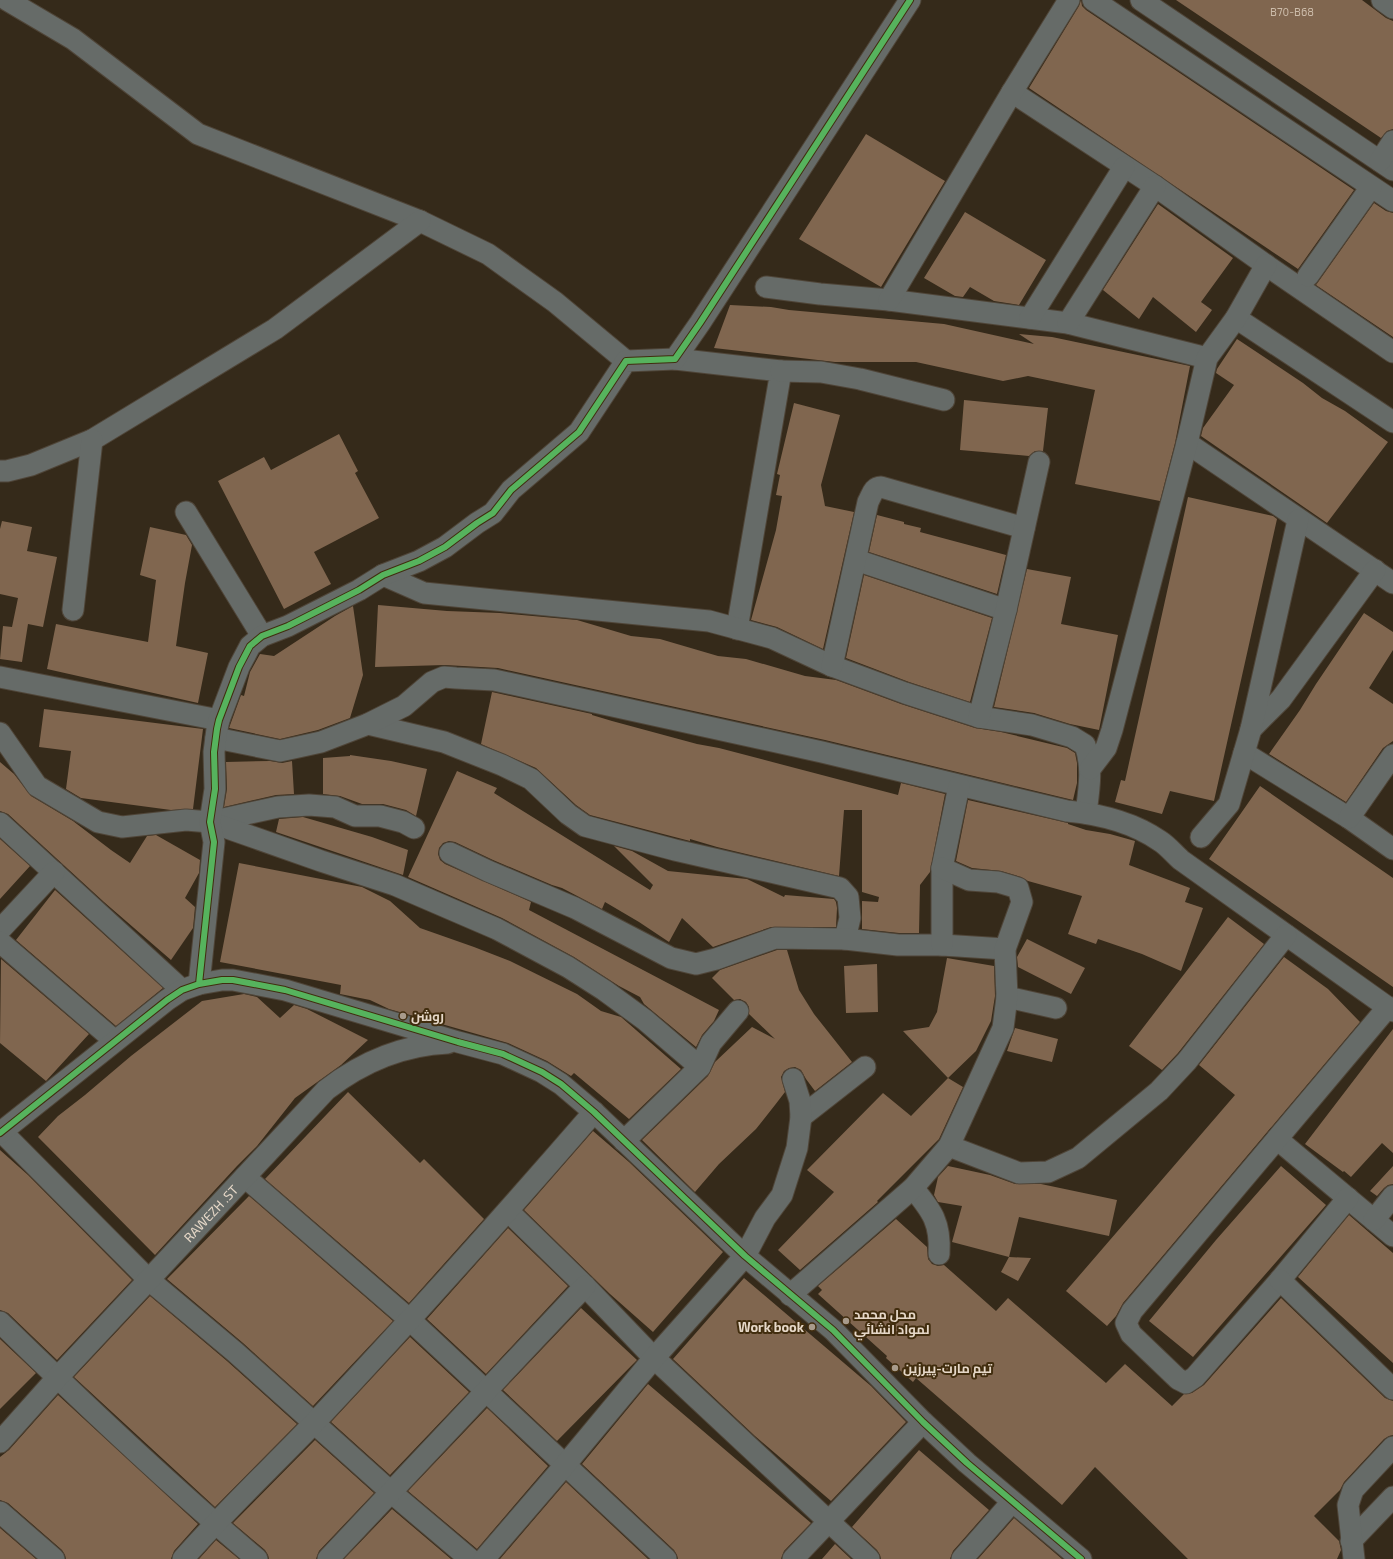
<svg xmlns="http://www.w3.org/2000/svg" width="1393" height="1559" viewBox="0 0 1393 1559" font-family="'Exo 2',Cairo,sans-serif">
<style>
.building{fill:#80664f}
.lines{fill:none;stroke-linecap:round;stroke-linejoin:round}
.minor-casing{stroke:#4f4538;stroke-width:23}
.minor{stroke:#666b68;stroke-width:21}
.cycleway-casing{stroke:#412d0e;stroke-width:8}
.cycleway{stroke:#56b35d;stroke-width:6}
.poi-dot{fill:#a89b8b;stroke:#412d0e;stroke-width:1.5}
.labels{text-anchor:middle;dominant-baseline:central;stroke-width:4;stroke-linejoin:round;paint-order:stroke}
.number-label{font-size:11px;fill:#ccbcaa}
.poi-label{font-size:13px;font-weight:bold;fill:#e6d8c8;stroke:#412d0e;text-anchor:start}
.street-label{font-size:13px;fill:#e6d8c8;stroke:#412d0e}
</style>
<rect width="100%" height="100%" fill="#352a1a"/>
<!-- building -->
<path class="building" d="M1081,0L1082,6L1086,10L1354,190L1298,269L1029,88L1079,6Z
M1176,0H1362L1386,18L1393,21V129L1387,131L1381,138Z
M866,134L945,181L881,287L799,239Z
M1374,203L1386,211L1393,213V337L1316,285Z
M1158,204L1233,258L1201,302L1212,310L1196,332L1153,297L1139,319L1103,290Z
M965,212L1046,260L1019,305L994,301L970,287L963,297L955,296L924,278Z
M730,305L771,307L789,310L944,324L1034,344L1019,334L1052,337L1190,366L1175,443L1160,501L1075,484L1095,390L1028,376L1003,381L916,362H835L714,348Z
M1237,339L1303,383L1322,398L1345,411L1388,442L1327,523L1201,436L1203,428L1234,385L1216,373L1217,369Z
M964,400L1048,408L1043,451H1035L1029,456L960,450Z
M794,403L840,415L821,485L825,506L854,512L823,649L777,627L751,620L776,530L782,496L776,495L780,475L777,474Z
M339,434L358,471L355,473L379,518L314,552L331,584L284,609L218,481L264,457L271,470Z
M1188,497L1273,516L1277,519L1214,801L1170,791L1162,814L1115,802L1121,780L1125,781Z
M877,515L904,522V524L921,528L920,532L1006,555L997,594L869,552Z
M2,521L32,527L27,551L57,557L43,627L28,624L22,662L0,659L3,626L12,627L18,598L0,594V529Z
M150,527L186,535L192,545L185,583L176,646L208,653L198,703L47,669L56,624L148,642L156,580L140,575Z
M1027,569L1071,577L1061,624L1118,635L1099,730L1070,724L1034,713L994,707Z
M864,575L992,618L970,702L909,682L846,658Z
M378,605L447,611L500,613L577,620L631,636L660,639L718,656L746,659L805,676L836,680L901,704L975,728L1001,732L1067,748L1075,753L1077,763V783L1073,800L825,740L498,668L445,665L375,667Z
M353,606L363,675L350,718L318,730L280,739L229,728L241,695L244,696L250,672L260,654L274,656L335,616Z
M1364,613L1393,632V650L1369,688L1393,704V741L1383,748L1346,802L1269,754L1300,710L1316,684Z
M492,692L592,714V715L612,721L697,744L719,748L898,795L901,783L945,794L930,872L920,885L919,933H899L862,929V901L878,902L879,897L862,892V810H844L839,876L717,847L690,839V841L590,815L576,805L536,768L481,744Z
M44,709L203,729L193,809L171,810L81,798L66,789L71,751L39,747Z
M350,755L391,761L427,769L416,816L406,810L383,804H362L340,796L323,794V758L350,756Z
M270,761L282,763L292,761L294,794L276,795L224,807L227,789L226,762Z
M0,762L14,774L31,796L73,821L111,850L130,863L147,836L156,835L200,860L199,873L185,898L195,907L193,928L171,960L104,902L8,814L0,811Z
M457,771L497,788L494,793L650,890L653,885L614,846L632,851L668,871L747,879L784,897L785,895L834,899L836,902L837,908L836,927H771L713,947L682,918L669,942L639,922L605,902L602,909L562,888L552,885L493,860L455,842L449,841L443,843L439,848L438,854L440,860L445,864L531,902L529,910L719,1010L714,1021L702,1035L696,1047L644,1004L640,997L619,986L574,957L502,918L408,877Z
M1260,786L1393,878V987L1209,859Z
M968,800L1068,823V824L1086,830L1110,834L1135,841L1129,865L1190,888L1185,902L1203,908L1181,971L1142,954L1098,939L1096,944L1068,934L1082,896L1028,881L1021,877L1001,871L972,868L956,861Z
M303,817L372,837L408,850L403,875L276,832L279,819Z
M0,839L30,866L0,899Z
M239,863L362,887L390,901L420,928L474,947L510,961L577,994L601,1011L621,1017L681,1069L629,1119L574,1073L571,1076L547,1061L508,1043L389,1009L370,1000L340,994L341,985L220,962Z
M55,890L163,988L116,1026L16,940Z
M1228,917L1264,944L1178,1053L1162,1070L1129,1046Z
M1027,939L1085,968L1071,994L1018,967L1017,957Z
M777,950H787L799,990L814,1014L852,1062L815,1091L806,1079L801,1070L795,1067L789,1068L784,1071L781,1077L785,1092L775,1105L756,1129L719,1164L695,1192L642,1140L708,1076L715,1062L752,1027L775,1039L749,1014V1007L746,1002L740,999L734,1000L712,978L720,970Z
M1284,957L1328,989L1360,1022L1123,1303L1116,1316L1107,1326L1066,1291L1235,1095L1199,1065Z
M947,958L994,966L995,996L991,1021L976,1051L948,1078L903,1031L929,1027L937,1012Z
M1,959L89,1034L46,1081L0,1043Z
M877,964L878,1012L846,1013L844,966Z
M244,994L257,997L280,1018L294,1005L307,1009L368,1040L341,1065L295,1098L257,1146L237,1166L155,1255L38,1137L58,1116L85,1095L131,1056L202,1001Z
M1015,1028L1058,1039L1052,1062L1007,1051Z
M1393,1029V1153L1382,1143L1351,1177L1344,1171L1343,1172L1305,1144Z
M948,1078L963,1087L939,1139L877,1201L878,1202L800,1270L778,1250L834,1192L807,1170L883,1093L911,1116Z
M348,1092L420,1163L424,1159L484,1219L409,1303L265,1179Z
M593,1131L629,1162L723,1252L653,1332L610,1294L524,1210Z
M0,1150L28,1175L132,1280L57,1360L8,1313L0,1310Z
M948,1166L990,1175L1015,1184H1041L1117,1200L1109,1236L1019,1217L1009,1257L952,1242L962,1206L938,1202L934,1195L938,1177Z
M1281,1166L1326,1205L1193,1357L1149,1321L1216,1240Z
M1393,1166V1184L1388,1185L1384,1188L1377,1196L1370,1191Z
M249,1196L393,1321L313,1406L243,1343L167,1279Z
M1349,1215L1393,1253V1363L1298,1277Z
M896,1219L927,1247L928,1259L932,1264L938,1266L944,1265L996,1311L1008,1298L1106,1383L1125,1364L1172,1406L1184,1394L1192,1393L1204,1385L1281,1298L1385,1398L1393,1401V1435L1389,1436L1384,1439L1344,1482L1340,1490L1314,1516L1339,1541L1341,1550L1337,1559H1188L1095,1467L1062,1505L916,1378L913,1382L886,1358L887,1356L818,1294L822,1290L818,1286Z
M508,1228L568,1286L486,1374L427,1319Z
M1009,1257L1031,1258L1018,1281L1001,1272Z
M744,1278L871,1386L906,1422L831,1501L755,1436L673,1359Z
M150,1296L227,1361L297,1424L215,1507L74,1377Z
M581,1308L637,1360L557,1441L503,1390Z
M410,1337L469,1392L390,1475L331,1422Z
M0,1339L36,1373L0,1409Z
M648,1384L811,1523L784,1551L781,1559H678L677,1555L674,1550L582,1464Z
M58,1395L198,1524L174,1551L171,1559H66L65,1555L62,1550L8,1503L0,1500V1457L9,1450Z
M487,1408L548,1466L477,1549L408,1491Z
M315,1440L374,1493L319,1551L316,1559H269L268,1555L265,1550L233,1523Z
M919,1450L989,1510L953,1551L950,1559H881L880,1555L877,1550L852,1527Z
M566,1482L648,1559H500Z
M392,1509L451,1559H344Z
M1014,1518L1062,1559H978Z
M0,1528L36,1559H0Z
M216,1540L239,1559H199Z
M835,1544L851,1559H822Z"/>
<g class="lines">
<!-- minor casing -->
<g class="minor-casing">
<g id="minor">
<path d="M7,0L73,39L198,134L420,221L488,254L555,302L626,361"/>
<path d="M1093,0L1393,201"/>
<path d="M1141,0L1393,170"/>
<path d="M1382,0L1393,8"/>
<path d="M1012,92L1155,186L1266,265L1393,352"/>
<path d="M1380,161L1393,141"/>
<path d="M1308,276L1371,187"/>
<path d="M766,287L820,294L889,300L1068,323L1207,358"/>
<path d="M889,300L1012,92L1069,0"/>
<path d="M1030,318L1124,167"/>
<path d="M1236,318L1393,422"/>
<path d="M1068,323L1155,186"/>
<path d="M675,359L781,371L737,629"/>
<path d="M781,371L821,372L860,379L944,400"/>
<path d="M1187,443L1393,583"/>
<path d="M0,471H7L31,465L92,440L275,329L420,221"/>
<path d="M186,512L262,636"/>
<path d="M856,560L1006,610"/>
<path d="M383,575L424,593L709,621L772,638L832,666L905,693L979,717L1032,725L1072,737L1085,745C1093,767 1089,790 1086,813"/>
<path d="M73,610L92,440"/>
<path d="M832,666L868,502C872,495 873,487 881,487L1024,528"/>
<path d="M0,677L219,720"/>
<path d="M979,717L1006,610L1039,462"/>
<path d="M368,724L444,742L502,765L531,779L568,814L585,826L675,850L840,888L848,897L850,918L845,939"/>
<path d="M1251,729L1281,699L1375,570"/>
<path d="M0,733L37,786L98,822L122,827L186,820L210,822L278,807L309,805L335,807L355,816H380L403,822L414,828"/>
<path d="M216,738L280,751L321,742L368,724L404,706L432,682L444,677L456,678L494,680L822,752L1067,811C1099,814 1134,823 1160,841C1168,846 1174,854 1181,860L1393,1011"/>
<path d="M1244,753L1349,818L1393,849"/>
<path d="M1090,769L1106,748L1112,730L1187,443L1207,358L1236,318L1266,265"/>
<path d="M1349,818L1393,755"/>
<path d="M210,822L321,861L395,885L497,929L568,967L604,990L645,1020L700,1067"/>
<path d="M0,823L182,990"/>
<path d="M1201,837L1229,804L1251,729L1298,520"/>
<path d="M450,853L488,871L575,908L671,958L696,964L716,959L775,938L845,939L898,945H942L1005,949"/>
<path d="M0,930L54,872"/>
<path d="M0,942L115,1041"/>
<path d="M942,945V868L959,786"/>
<path d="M199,984L214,842L210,822L215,789L214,752L217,729L219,720L239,667L250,646L262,636L288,626L359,590L383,575L419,561L445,547L477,523L493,513L511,490L579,432L626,361L675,359L700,323L910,0"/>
<path d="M1007,997L1056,1008"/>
<path d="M801,1117L865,1067"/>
<path d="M2,1132L149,1280L235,1352L392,1493L470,1559"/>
<path d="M0,1133L167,1000L182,990L199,984L222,980H233L285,990L458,1042L503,1054L542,1072L561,1084L594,1112L745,1256L833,1330L923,1422L967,1463L1081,1559"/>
<path d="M1277,1139L1393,1236"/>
<path d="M624,1141L700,1067L711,1043L738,1011"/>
<path d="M949,1146L1019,1173L1048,1172L1078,1158L1159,1091L1187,1061L1286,935"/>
<path d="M245,1177L410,1320L666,1559"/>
<path d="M913,1188C932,1211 941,1223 939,1254"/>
<path d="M1348,1198L1280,1280L1195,1377L1186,1383L1178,1379L1131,1334L1126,1323L1132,1311L1388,1007"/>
<path d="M508,1211L585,1286L654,1358L869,1559"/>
<path d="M1374,1220L1393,1196"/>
<path d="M1280,1280L1393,1389"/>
<path d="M790,1295L913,1188L949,1146L1003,1028L1007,997L1005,949L1022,902L1018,888L998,882L969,880L942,868"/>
<path d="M0,1322C83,1403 168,1484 257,1559"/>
<path id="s1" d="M0,1442L57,1378L326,1090C362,1062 402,1045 448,1043"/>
<path d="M0,1512L54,1559"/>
<path d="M1351,1541L1393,1497"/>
<path d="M183,1559C225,1511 272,1467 316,1421C411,1320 503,1217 594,1112"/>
<path d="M328,1559L585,1286"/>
<path d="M484,1559L565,1465L654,1358L745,1256L765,1218L782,1195L797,1148L801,1117L800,1101L793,1079"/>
<path d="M793,1559L923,1422"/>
<path d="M962,1559L1012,1502"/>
<path d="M1354,1559L1348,1505L1353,1490L1393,1447"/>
</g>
</g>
<!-- minor -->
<use href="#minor" class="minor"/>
<!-- cycleway casing -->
<g class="cycleway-casing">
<path id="cycleway" d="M199,984L214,842L210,822L215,789L214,752L217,729L219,720L239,667L250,646L262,636L288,626L359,590L383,575L419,561L445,547L477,523L493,513L511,490L579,432L626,361L675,359L700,323L910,0
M0,1133L167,1000L182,990L199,984L222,980H233L285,990L458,1042L503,1054L542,1072L561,1084L594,1112L745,1256L833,1330L923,1422L967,1463L1081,1559"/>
</g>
<!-- cycleway -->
<use href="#cycleway" class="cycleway"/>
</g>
<!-- markers -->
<g class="poi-dot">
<circle cx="403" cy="1016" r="4"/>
<circle cx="846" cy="1321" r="4"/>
<circle cx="812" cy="1327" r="4"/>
<circle cx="895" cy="1368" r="4"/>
</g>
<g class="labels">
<!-- number labels -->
<g class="number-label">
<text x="1292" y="11">B70-B68</text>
</g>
<!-- poi labels -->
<g class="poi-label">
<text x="411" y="1016">روشن</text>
<text x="854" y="1314">محل محمد<tspan x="854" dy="15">لمواد انشائي</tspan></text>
<text x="804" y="1327" text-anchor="end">Work book</text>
<text x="903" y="1368">تیم مارت-پیرزین</text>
</g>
<!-- street labels -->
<g class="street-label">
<text stroke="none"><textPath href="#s1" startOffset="311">RAWEZH .ST</textPath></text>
</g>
</g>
</svg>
